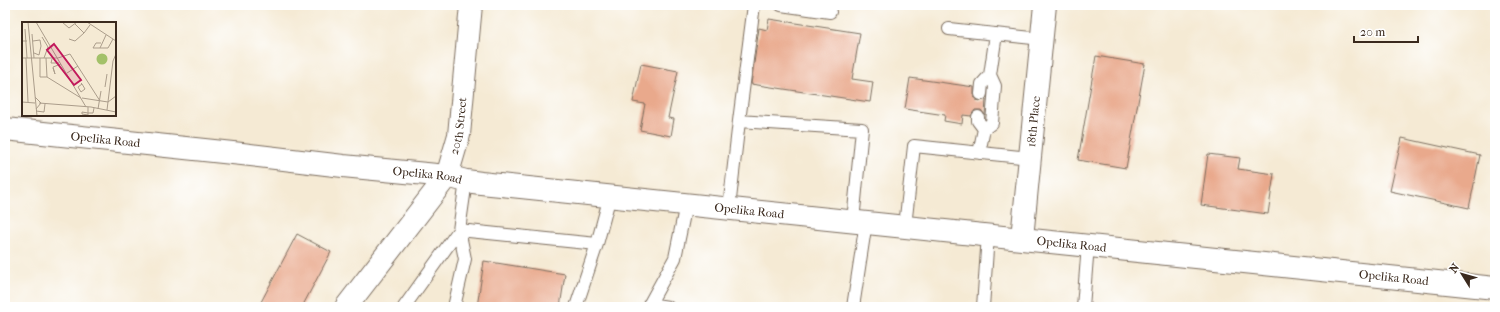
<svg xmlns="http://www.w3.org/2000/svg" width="1500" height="312" viewBox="0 0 1500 312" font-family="'IM FELL French Canon',serif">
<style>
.building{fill:#e9a98c}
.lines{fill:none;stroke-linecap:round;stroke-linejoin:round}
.service-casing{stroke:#7c6d5e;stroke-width:14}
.minor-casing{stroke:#7c6d5e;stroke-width:24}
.secondary-casing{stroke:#7c6d5e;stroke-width:24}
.service{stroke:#fff;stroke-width:12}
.minor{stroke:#fff;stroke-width:22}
.secondary{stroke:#fff;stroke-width:22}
.labels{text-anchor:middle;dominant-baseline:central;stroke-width:3.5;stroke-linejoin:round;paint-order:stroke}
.street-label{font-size:12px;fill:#3b2a1e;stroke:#fff}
.inset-road{fill:none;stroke:#ab9d8b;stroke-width:1}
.view{fill:#c2185b;fill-opacity:0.15;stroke:#c2185b;stroke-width:2}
.inset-edge{fill:none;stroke:#3b2a1e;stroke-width:2}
</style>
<rect width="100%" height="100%" fill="#fff"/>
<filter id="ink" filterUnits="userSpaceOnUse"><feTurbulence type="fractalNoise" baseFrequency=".025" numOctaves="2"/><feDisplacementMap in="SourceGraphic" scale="8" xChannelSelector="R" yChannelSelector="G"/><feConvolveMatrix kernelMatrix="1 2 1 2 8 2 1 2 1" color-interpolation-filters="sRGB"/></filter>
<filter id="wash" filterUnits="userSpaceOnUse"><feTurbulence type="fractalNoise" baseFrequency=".012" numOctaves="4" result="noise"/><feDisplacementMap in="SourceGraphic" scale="16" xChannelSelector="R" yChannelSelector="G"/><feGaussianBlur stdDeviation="0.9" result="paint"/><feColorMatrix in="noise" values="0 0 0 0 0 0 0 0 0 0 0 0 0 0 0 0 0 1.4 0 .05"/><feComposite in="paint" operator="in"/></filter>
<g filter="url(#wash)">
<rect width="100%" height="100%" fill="#f5ead4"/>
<g id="blocks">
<!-- building -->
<path class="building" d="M769,19L860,33L852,79L873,82L870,102L751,84L759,28L767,30Z
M1096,56L1145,64L1126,168L1078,160Z
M641,64L678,71L668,118L674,119L671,136L640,130L645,104L633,102Z
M910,78L974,87V97L976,100L981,101L986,99L985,115L981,110H975L971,116L963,115L962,124L944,121L945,115L905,109Z
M1402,138L1480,155L1469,208L1390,191Z
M1208,154L1240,158L1238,169L1274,174L1268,214L1201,205Z
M297,234L331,252L302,307H270L261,302Z
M484,261L565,274L560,307H477Z"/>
</g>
</g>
<g filter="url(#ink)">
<use href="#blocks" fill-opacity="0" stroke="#7c6d5e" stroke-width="1"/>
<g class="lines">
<!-- service casing -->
<g class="service-casing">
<path id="service" d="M781,5L830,12
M949,29L1042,39
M981,94L982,84L990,75
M978,117V121L984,129
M739,121L754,5
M979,153L984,129L992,123L995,86L990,75L996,34
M729,208L739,121L862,129L853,221
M905,226L914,146L1030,158
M649,304L668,307
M404,307L459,230L466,181
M454,307L465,259L459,230L597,244L610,196
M576,307L597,244
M648,307L675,258L686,204
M853,307L866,222
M983,307L988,235
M1083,307L1088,245"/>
</g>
<!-- minor casing -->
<g class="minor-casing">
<g id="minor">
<path id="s1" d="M1022,238L1045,5"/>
<path id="s2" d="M346,307L447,176L459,135L471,5"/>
</g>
</g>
<!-- secondary casing -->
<g class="secondary-casing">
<g id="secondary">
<path id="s3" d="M5,129L242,154L343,166L447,176L466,181L481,183L1495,288"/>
</g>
</g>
<!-- service -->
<use href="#service" class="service"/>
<!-- minor -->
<use href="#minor" class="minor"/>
<!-- secondary -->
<use href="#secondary" class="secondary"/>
</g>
</g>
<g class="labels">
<!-- street labels -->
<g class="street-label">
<text stroke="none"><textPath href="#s1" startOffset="117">18th Place</textPath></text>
<text stroke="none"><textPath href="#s2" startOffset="217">20th Street</textPath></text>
<text stroke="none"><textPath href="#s3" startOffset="101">Opelika Road</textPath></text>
<text stroke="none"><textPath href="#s3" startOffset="425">Opelika Road</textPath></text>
<text stroke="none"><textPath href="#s3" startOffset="749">Opelika Road</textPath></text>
<text stroke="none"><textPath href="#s3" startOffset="1073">Opelika Road</textPath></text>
<text stroke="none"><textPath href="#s3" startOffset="1397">Opelika Road</textPath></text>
</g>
</g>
<!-- overview -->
<g transform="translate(22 22)">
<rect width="94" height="94" fill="#f5ead4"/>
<path d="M74.5 37a5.5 5.5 0 1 1 11 0a5.5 5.5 0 1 1-11 0Z" fill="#a3c169"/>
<path class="inset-road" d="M6,0L15,94M14,0L64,85M40,0L47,6L55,0M65,0L94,19M53,2L62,11L68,3M3,7L5,36M10,12L12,36M20,15L26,25L22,36M47,17L53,19L62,11M11,19L18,18L19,24L17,33L12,31M79,21H74L71,26H86L91,17M78,26L84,13M0,34V19H5M0,36H36L48,32L78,79M4,36L6,80M18,36V55H25L59,76M24,36L25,55M30,37L29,41H37M31,46L33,52L31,45L39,42M45,51L56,44M59,61L60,62L63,67L59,70L56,65L60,62M83,65L85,52M13,75L19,81L14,87M60,76L86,80L94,74M0,80L13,81M17,81L69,85L94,90M66,85V93L60,92V90L66,91H71L72,86M76,87L79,69M85,88L91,39L94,32M14,89L22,90L23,82"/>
<path class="view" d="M32,22L59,58L52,63L25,28Z"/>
<rect width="94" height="94" class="inset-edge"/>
</g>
<!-- margin -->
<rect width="1500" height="312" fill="none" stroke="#fff" stroke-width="20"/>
<!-- north arrow -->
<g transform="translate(1462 274) rotate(307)" stroke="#ffffff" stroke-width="3" paint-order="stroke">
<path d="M0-3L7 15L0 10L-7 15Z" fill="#3b2a1e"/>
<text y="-6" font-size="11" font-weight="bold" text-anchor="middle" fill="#3b2a1e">N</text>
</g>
<!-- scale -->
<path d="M1354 36v6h64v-6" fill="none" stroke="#3b2a1e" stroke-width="2"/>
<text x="1360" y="36" font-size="12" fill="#3b2a1e" stroke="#ffffff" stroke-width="3" paint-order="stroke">20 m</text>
</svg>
